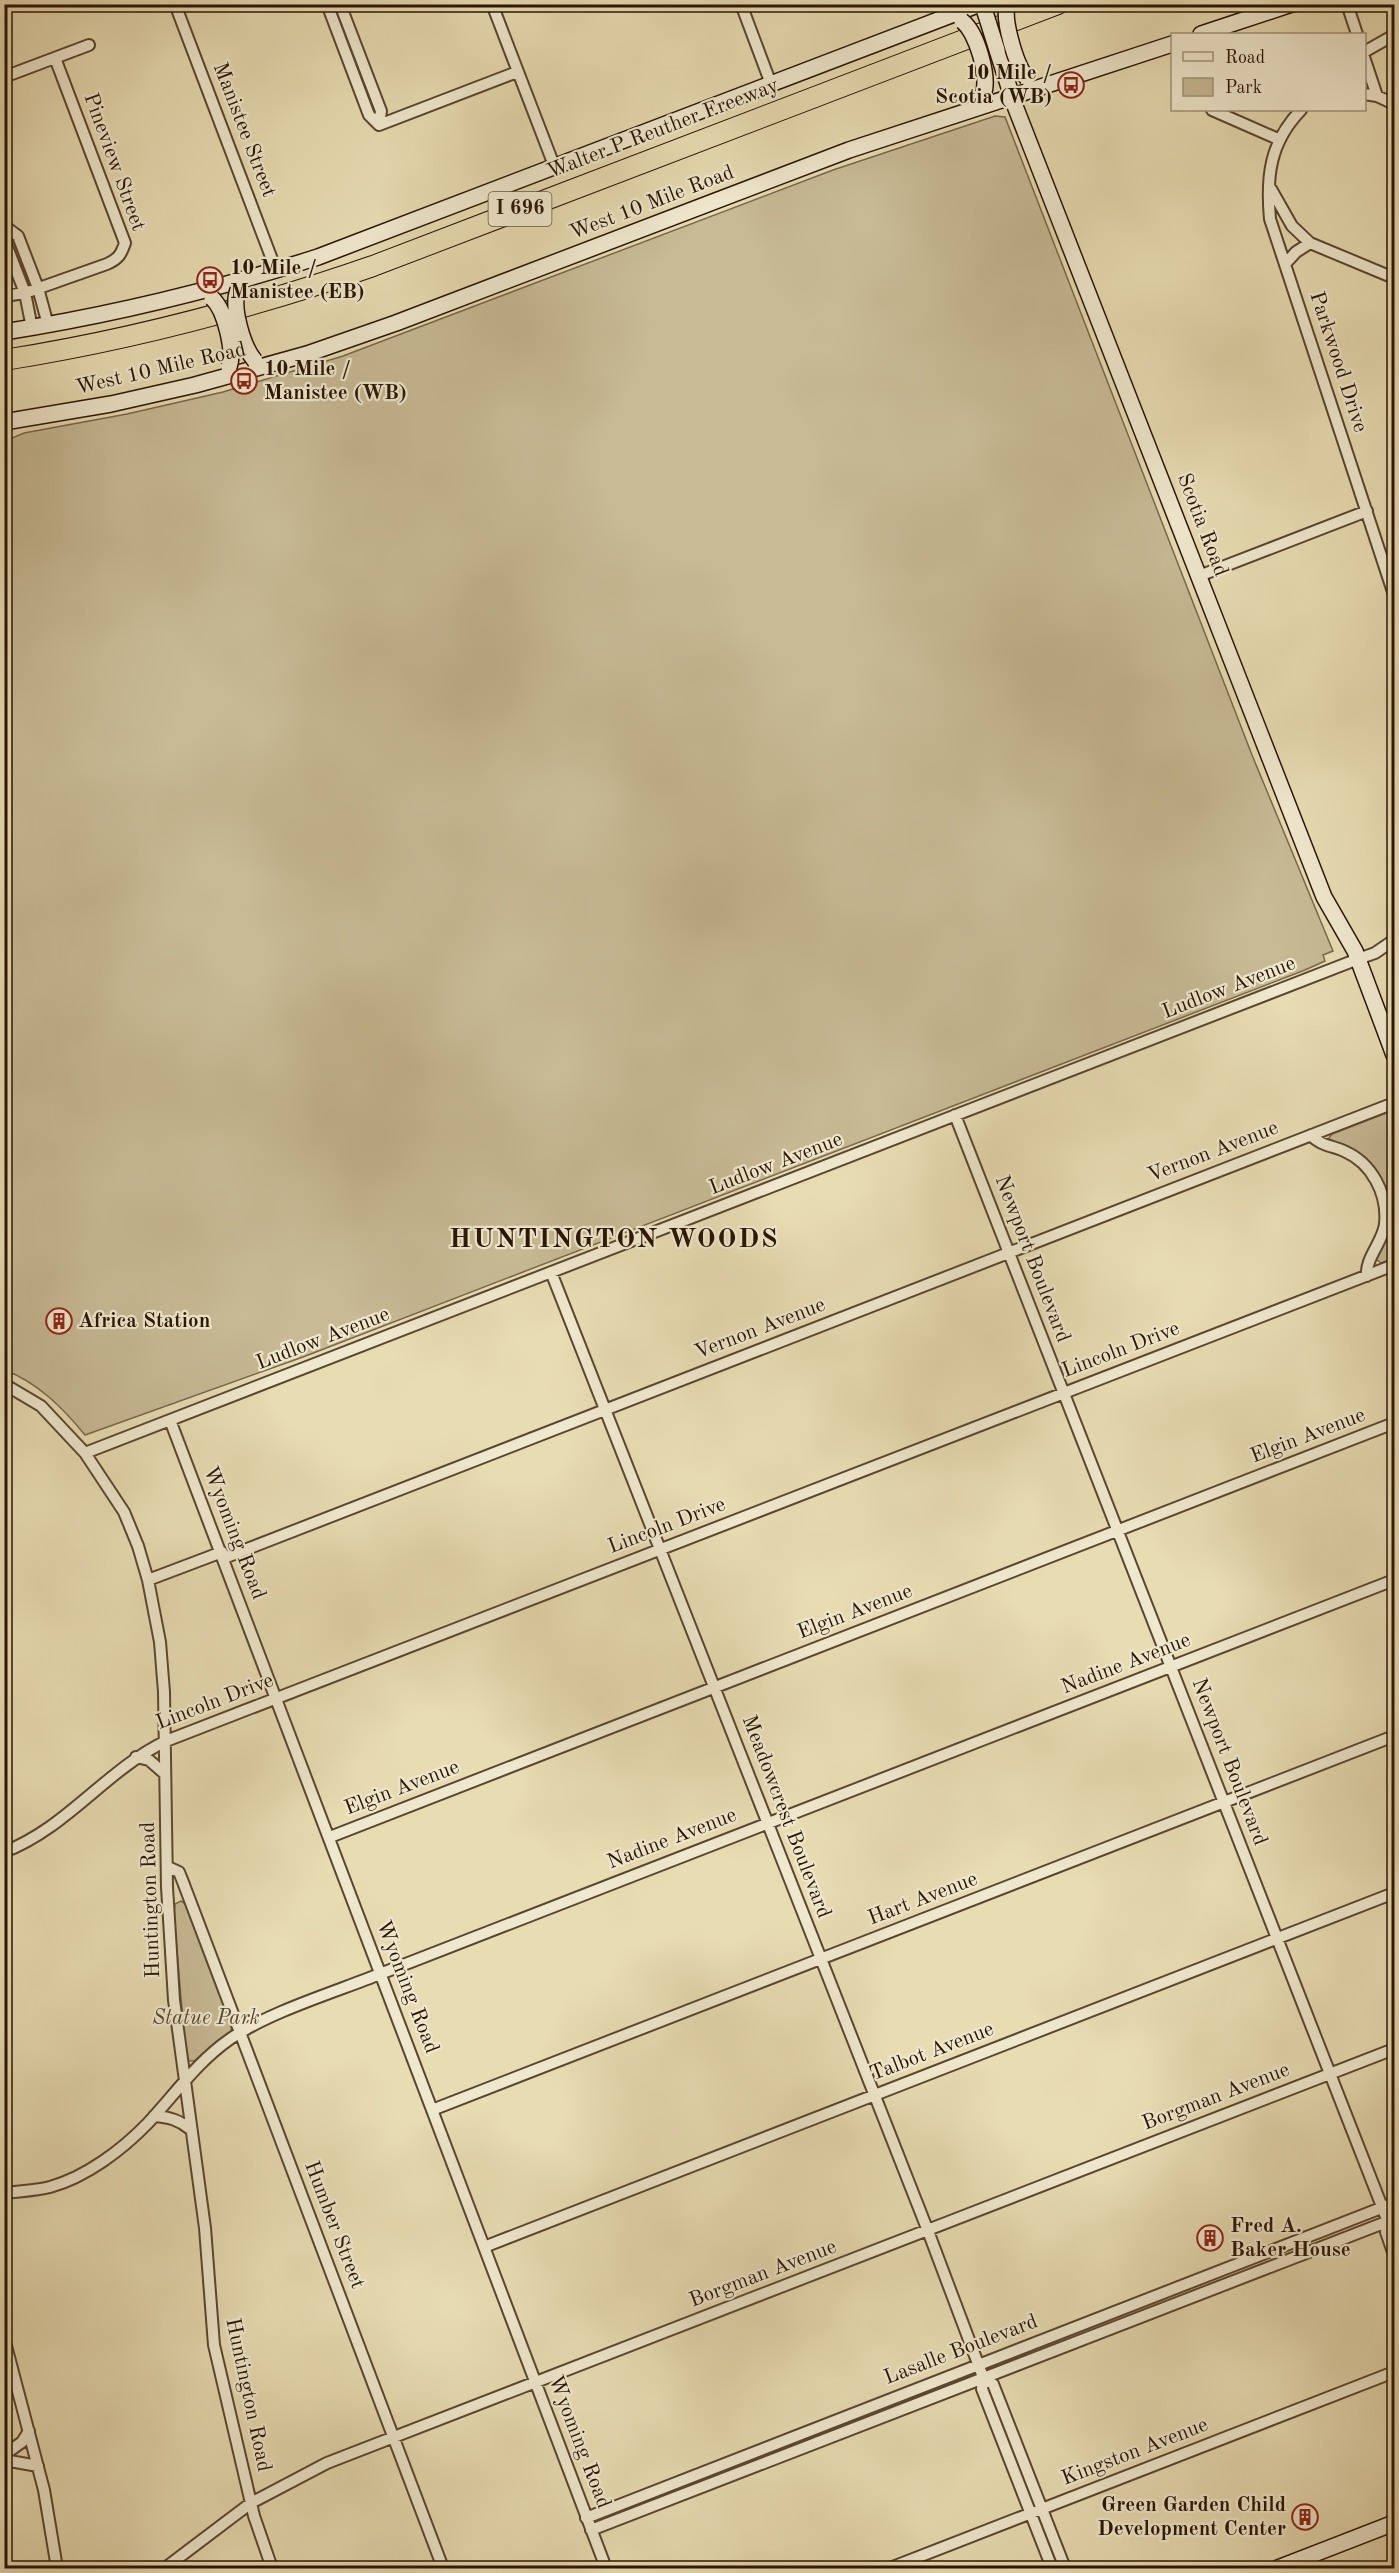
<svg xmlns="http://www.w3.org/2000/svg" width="1399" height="2573" viewBox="0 0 1399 2573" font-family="'Old Standard TT',serif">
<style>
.green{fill:#c7ba95;stroke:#78684c;stroke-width:1.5}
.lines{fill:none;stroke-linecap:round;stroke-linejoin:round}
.street-casing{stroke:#584730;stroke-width:14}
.secondary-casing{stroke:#281504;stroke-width:18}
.highway-casing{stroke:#281504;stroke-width:22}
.street{stroke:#f0e8ce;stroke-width:10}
.secondary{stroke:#f0e8ce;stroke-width:15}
.highway{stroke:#e8dcb3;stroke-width:20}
.secondary-bridge-casing{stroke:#281504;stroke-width:18;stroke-linecap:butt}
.secondary-bridge{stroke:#f0e8ce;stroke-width:15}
.labels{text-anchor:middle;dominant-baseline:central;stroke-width:4.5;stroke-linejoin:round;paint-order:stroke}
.shield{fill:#f0e8ce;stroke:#645441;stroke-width:1.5}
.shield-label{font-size:20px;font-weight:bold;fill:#281504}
.poi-label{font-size:21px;font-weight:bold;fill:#281504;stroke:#f0e8ce;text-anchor:start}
.street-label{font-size:21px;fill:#281504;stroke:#f0e8ce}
.park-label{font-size:21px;font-style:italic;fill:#584730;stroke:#f0e8ce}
.district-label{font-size:27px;font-weight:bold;letter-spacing:1.5px;fill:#281504;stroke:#f0e8ce}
</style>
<rect width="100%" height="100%" fill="#e8dcb3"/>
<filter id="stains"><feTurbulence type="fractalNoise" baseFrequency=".00333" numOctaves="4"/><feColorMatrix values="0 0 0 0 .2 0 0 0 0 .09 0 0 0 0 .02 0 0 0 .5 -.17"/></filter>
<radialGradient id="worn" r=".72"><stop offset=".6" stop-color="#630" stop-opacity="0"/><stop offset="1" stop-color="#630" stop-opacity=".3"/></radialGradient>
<!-- green -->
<path class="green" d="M995,116L1005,117L1252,755L1333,951L1323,955L1325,961L1305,970L303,1357L85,1435C63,1408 38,1383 5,1370V441L24,433L127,414L223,392L343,356L833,170Z
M1394,1110V1258L1381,1263L1376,1259L1384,1188L1330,1142L1329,1138L1332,1134Z
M181,1901L186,1904L232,2023L231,2032L194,2061H189L186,2058L174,1915L175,1904Z"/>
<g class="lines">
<!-- street casing -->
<g class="street-casing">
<path id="street" d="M175,4L276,270
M327,4L369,115L379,125
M340,4L381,111L379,125
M492,4L555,168
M741,4L771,84
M1347,4L1357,34
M1364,52L1394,35
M1364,57L1377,96
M4,77L89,45
M1364,94L1377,96L1394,104
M1212,110L1278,139
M1301,110C1270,142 1266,176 1270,219L1394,595
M379,125L517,72
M1271,189L1292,226L1310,243L1394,278
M6,227L18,236L38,288L48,325
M4,239L25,293L32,328
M1285,264L1296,252L1310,243
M4,296L25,293L107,264C118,259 121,255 125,243L55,58
M1199,576L1367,511
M955,1115L1388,2222
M1311,1135C1319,1145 1333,1146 1344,1151C1372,1163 1388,1194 1385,1224C1383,1242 1365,1258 1367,1276
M551,1272L928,2231L983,2377L982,2389L1052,2568
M4,1384L41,1406L85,1453L124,1512L138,1546L148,1580L160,1642L164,1692L167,1887L174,2000L205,2228L214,2345L254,2516L272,2568
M170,1420L606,2568
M85,1453L1358,959L1375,953L1394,940
M224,1558L1394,1103
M148,1580L222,1552
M136,1757L149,1760L165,1774
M330,1837L1394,1423
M4,1852C67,1828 106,1770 166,1741L1394,1265
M168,1867L179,1872L183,1882L443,2568
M432,2110L1394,1736
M154,2116C169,2117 179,2120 190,2129
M4,2193C19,2191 35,2191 50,2187C86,2177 122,2150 148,2123C175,2094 197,2062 230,2039C269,2012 335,1992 380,1974L1394,1580
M1392,2224L1388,2222L1386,2232L1394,2255
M484,2247L1394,1893
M4,2338L44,2490L57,2568
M983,2377L993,2384L1065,2568
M4,2455L22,2442L29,2431
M4,2460L38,2466
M586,2518L1394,2203
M591,2530L1394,2219
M165,2568L251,2503L327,2463L1394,2049
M890,2568L1394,2372"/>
</g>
<!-- secondary casing -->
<g class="secondary-casing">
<path id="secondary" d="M1201,34L1292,4
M997,50L1015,106L1324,897L1355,951L1394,1055
M4,332C112,315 215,290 318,257L980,4
M4,422L111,404L195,385L307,354L396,323L849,150L1172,44
M1278,2568L1394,2523"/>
</g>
<!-- highway casing -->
<g class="highway-casing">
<path id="highway" d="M4,360C131,340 252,308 373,266L1058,4"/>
</g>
<!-- street -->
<use href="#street" class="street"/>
<!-- secondary -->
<use href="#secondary" class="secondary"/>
<!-- highway -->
<use href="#highway" class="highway"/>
<!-- secondary-bridge casing -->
<g class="secondary-bridge-casing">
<path id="secondary-bridge" d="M1007,4C1003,21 1016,66 1027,78
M985,12L997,50
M962,21C977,32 990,78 983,95
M238,290C231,307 243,347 255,361
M212,298C225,310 235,351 229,367"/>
</g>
<!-- secondary-bridge -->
<use href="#secondary-bridge" class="secondary-bridge"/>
</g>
<!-- icons -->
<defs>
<g id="bus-ring" transform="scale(1.35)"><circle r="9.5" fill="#f0e8ce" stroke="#8f2418" stroke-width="1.5"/><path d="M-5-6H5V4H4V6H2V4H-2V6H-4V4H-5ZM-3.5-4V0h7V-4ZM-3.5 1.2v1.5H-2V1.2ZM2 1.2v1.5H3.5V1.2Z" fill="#8f2418"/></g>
<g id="building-ring" transform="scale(1.35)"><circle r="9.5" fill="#f0e8ce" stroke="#8f2418" stroke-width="1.5"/><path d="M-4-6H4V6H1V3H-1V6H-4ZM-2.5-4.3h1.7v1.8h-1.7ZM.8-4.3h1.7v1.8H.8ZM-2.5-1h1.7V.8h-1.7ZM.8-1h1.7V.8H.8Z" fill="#8f2418"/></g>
</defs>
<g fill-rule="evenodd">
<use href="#bus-ring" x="1071" y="85"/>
<use href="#bus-ring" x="210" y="280"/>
<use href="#bus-ring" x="244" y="381"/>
<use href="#building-ring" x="59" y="1321"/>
<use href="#building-ring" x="1210" y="2238"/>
<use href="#building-ring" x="1305" y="2517"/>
</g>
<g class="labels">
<!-- shield labels -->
<rect class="shield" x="488.5" y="192" width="63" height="34" rx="4.5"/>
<g class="shield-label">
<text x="520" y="209">I 696</text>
</g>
<!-- poi labels -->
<g class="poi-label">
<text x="1052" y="73" text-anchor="end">10 Mile /<tspan x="1052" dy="24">Scotia (WB)</tspan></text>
<text x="230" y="268">10 Mile /<tspan x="230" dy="24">Manistee (EB)</tspan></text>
<text x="264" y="369">10 Mile /<tspan x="264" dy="24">Manistee (WB)</tspan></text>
<text x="78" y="1321">Africa Station</text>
<text x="1230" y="2226">Fred A.<tspan x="1230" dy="24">Baker House</tspan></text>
<text x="1286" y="2505" text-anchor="end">Green Garden Child<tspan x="1286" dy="24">Development Center</tspan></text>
</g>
<!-- street labels -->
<g class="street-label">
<text transform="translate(663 129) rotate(-21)">Walter P Reuther Freeway</text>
<text transform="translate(244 130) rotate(69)">Manistee Street</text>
<text transform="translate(114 162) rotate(70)">Pineview Street</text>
<text transform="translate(652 203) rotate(-21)">West 10 Mile Road</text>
<text transform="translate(1338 362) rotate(72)">Parkwood Drive</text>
<text transform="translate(161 369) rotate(-13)">West 10 Mile Road</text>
<text transform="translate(1202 525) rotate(69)">Scotia Road</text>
<text transform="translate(1229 988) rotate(-21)">Ludlow Avenue</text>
<text transform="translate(1213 1152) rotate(-21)">Vernon Avenue</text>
<text transform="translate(776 1164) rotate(-21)">Ludlow Avenue</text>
<text transform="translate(1032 1259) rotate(69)">Newport Boulevard</text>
<text transform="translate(760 1329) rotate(-21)">Vernon Avenue</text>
<text transform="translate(323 1339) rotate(-21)">Ludlow Avenue</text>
<text transform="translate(1121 1350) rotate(-21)">Lincoln Drive</text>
<text transform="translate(1308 1436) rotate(-21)">Elgin Avenue</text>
<text transform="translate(667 1526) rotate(-21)">Lincoln Drive</text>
<text transform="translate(234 1533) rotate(69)">Wyoming Road</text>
<text transform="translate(855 1612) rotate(-21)">Elgin Avenue</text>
<text transform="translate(1126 1664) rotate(-21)">Nadine Avenue</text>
<text transform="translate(215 1702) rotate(-21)">Lincoln Drive</text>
<text transform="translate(1229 1762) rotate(69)">Newport Boulevard</text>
<text transform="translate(402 1788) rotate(-21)">Elgin Avenue</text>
<text transform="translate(786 1817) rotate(69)">Meadowcrest Boulevard</text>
<text transform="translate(672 1839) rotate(-21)">Nadine Avenue</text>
<text transform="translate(923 1899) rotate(-21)">Hart Avenue</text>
<text transform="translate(151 1900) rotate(-92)">Huntington Road</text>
<text transform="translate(407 1987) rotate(69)">Wyoming Road</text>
<text transform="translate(932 2052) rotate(-21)">Talbot Avenue</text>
<text transform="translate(1216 2097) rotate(-21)">Borgman Avenue</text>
<text transform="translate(334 2225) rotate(69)">Humber Street</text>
<text transform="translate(763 2274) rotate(-21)">Borgman Avenue</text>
<text transform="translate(961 2350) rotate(-21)">Lasalle Boulevard</text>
<text transform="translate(248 2395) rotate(78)">Huntington Road</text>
<text transform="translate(579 2442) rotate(69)">Wyoming Road</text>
<text transform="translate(1135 2452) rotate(-21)">Kingston Avenue</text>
</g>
<!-- park labels -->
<g class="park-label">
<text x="206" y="2018">Statue Park</text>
</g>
<!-- district labels -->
<g class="district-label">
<text x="614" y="1239">HUNTINGTON WOODS</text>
</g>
</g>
<!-- margin -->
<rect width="1399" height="2573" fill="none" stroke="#e8dcb3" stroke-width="24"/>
<rect x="6" y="6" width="1387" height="2561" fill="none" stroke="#281504" stroke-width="3"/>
<rect x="12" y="12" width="1375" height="2549" fill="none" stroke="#281504" stroke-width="1.5"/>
<!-- legend -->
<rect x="1171" y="33" width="195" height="78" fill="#f0e8ce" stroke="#a0947d" stroke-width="1.5"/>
<rect x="1183" y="52" width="30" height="9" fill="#f0e8ce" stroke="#a0947d" stroke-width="1.5"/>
<text x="1225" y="63" font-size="18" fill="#281504">Road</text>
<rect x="1183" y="78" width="30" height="18" fill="#c7ba95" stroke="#a0947d" stroke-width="1.5"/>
<text x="1225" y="93" font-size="18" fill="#281504">Park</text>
<rect width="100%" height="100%" filter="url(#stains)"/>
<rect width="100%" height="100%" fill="url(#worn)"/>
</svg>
